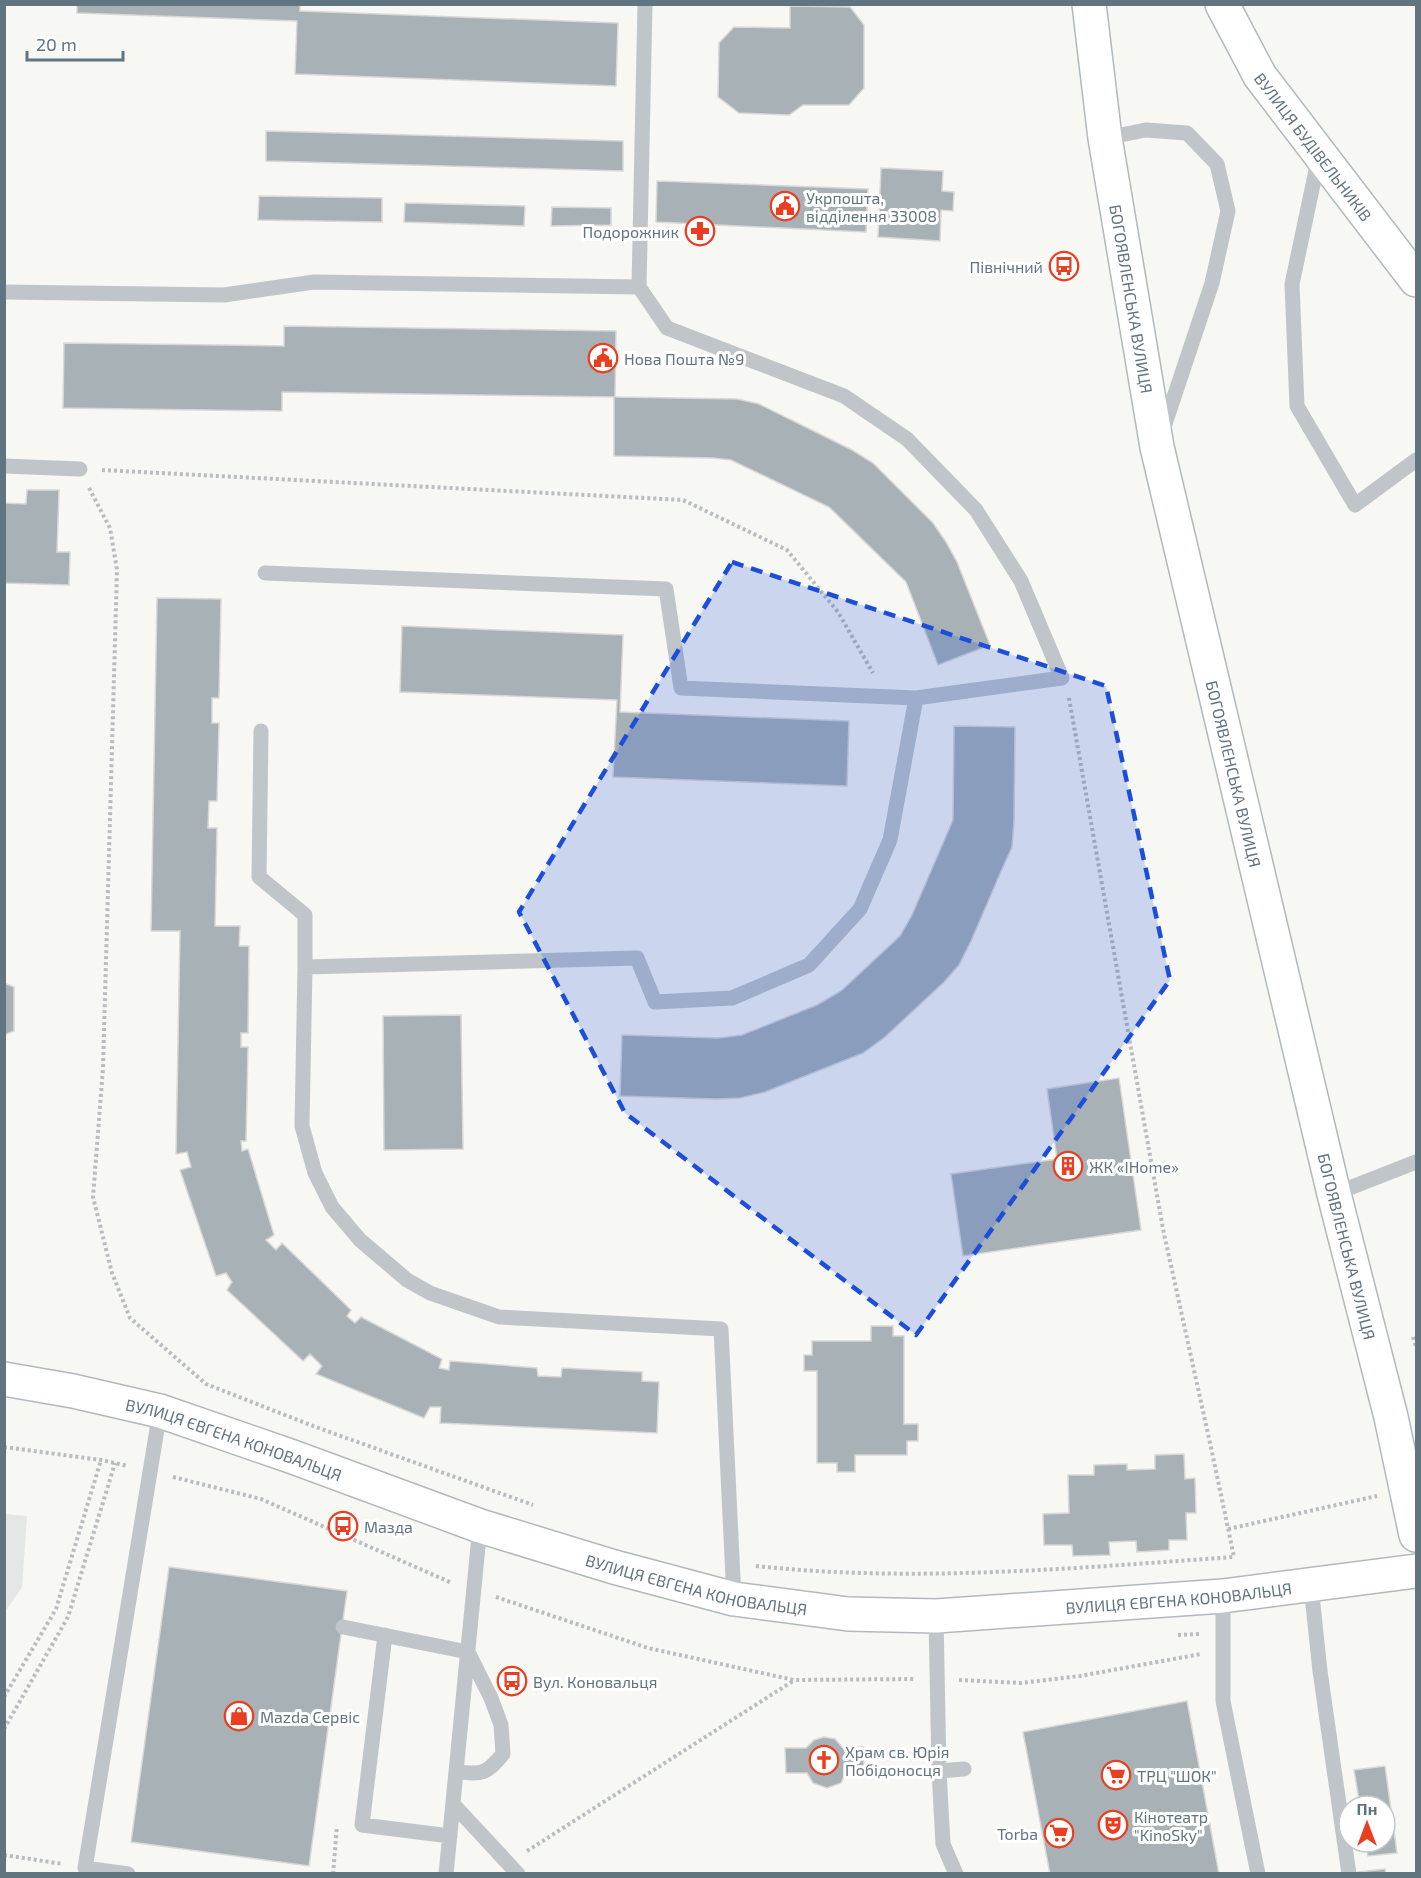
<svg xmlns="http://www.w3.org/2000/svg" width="1421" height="1878" viewBox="0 0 1421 1878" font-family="'Exo 2',sans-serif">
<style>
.built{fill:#e5e7e5}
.building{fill:#a7b1b6;stroke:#d9d8d6;stroke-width:1.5}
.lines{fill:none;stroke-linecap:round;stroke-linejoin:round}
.secondary-casing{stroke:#b2b9bd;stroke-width:36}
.path{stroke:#b9bdbf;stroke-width:4;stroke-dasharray:3 3;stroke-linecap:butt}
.lane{stroke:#bfc5c8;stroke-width:15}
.secondary{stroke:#fff;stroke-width:33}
.marked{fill:#1d4ed8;fill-opacity:0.2;stroke:#1d4ed8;stroke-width:4.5;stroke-dasharray:12 8;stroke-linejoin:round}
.labels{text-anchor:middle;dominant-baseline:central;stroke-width:6;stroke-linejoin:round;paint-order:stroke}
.street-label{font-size:16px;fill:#617580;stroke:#fff}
.poi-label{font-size:16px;fill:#617580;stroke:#fff;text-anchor:start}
</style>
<rect width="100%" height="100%" fill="#f7f7f4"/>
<!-- built -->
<path class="built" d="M5,1514L27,1516L22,1587L5,1612Z"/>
<!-- building -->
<path class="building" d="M77,4H300V11L618,23L616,86L295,74L297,21L77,13Z
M790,6L850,7L864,25V88L849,105H803L789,115L739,113L718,97L719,43L734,27L790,28Z
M266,131L623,141V171L266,161Z
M881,168L943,171L942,191L954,192L953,211L941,210L940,241L878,237Z
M657,181L868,189L866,232L656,222Z
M259,196L382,198V222L258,220Z
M405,203L525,206L524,226L404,222Z
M552,207L611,208V225L551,226Z
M284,326L616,331L615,396L616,397L737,399L759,404L852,450L873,463L933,523L946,542L957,562L990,645L938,665L906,582L829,507L731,460L713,458L614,456V397L282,392V411L63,408L64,343L284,346Z
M27,490H59L57,552H70L69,585L4,583V503L26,504Z
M157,598L221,599L219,698H212V723H219L217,801H209L208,828H217L215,926H240L239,946H249L248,1033H241V1047H248L246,1141H241L242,1151L248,1149L274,1235L266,1240L276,1250L282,1243L351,1310L347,1316L355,1323L361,1317L442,1359L439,1368L449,1370L450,1361L537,1368L538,1376L561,1377L562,1368L642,1372V1381L659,1382L657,1433L440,1423L441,1407H430L424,1418L316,1374L322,1366L310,1354L303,1361L227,1290L232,1282L226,1273L216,1276L180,1170L191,1167L187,1152L176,1154L180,931H151Z
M402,626L623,635L620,712L849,721L847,786L613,777L617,700L400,692Z
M954,726L1015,727L1014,821L1012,847L1002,869L971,941L959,965L944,982L885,1037L863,1053L765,1092L740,1098L716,1099L620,1096L622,1035L718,1038L742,1035L817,1005L841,991L900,936L912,915L953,820Z
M4,983L14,987V1031L4,1035Z
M461,1015L463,1149L384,1150L383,1016Z
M1119,1078L1141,1230L963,1256L951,1174L1057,1159L1047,1089Z
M871,1326H893V1336H904V1424H918V1441H907V1455H855V1472H837V1463H817V1371H804V1355H812V1341H871Z
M1184,1454L1185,1479L1195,1478L1196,1513H1186L1187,1540H1169V1550L1137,1552L1136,1541L1109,1542L1110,1555L1073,1556L1072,1545H1044L1043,1514L1069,1513L1068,1475H1094V1465L1127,1464V1470L1155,1469V1455Z
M169,1567L347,1591L309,1866L131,1842Z
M1187,1701L1219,1874H1050L1023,1732Z
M824,1737L835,1739L842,1747H863L864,1771L846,1772L841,1783L827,1788L813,1783L807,1773H786L785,1748H806L814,1740Z
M1385,1766L1397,1853L1368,1856L1366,1842H1385V1806H1360L1354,1770Z
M1385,1869L1386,1874H1358V1872Z"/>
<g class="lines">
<!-- secondary casing -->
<g class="secondary-casing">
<g id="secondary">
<path id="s1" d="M1089,4L1105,138L1157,447L1334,1194L1391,1417L1416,1535"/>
<path id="s2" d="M1222,4L1260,76L1416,280"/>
<path id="s3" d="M4,1379L73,1391L160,1411L293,1457L480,1526L614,1567L734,1599L848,1614L936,1616L1223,1596L1416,1571"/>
</g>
</g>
<!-- path -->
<path class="path" d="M102,470L683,500L787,550L838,612L873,673
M89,488L110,528L117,570L103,1068L93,1197L112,1273L130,1318L206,1384L313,1426L533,1505
M1069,698L1163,1229L1212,1452L1234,1557
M1413,1337L1416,1347
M4,1447L101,1460L128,1466
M173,1477L261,1499L452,1583
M1228,1529L1377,1496
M756,1566C915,1583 1075,1568 1234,1557
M496,1597L648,1648L794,1680L914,1679
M1178,1635L1200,1634
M959,1680L1021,1683L1080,1676L1201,1654
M4,1697L56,1609L101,1460
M4,1729L68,1617L115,1463
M527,1851L793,1681
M4,1855L63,1864
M333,1874L337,1826"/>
<!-- lane -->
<path class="lane" d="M645,4L639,287L667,328L844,396L907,439L976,510L1021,581L1062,678L916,698L890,840L860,909L809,965L732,998L655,1002L637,958L305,967L302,1126L315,1173L332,1207L360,1240L407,1280L430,1293L499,1317L721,1329L734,1599
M1105,138L1146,130L1187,133L1217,164L1228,211L1212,283L1162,433
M1319,156L1292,284L1297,406L1355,505L1416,460
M4,292L224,295L314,282L639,287
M4,466L80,469
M265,573L666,589L681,688L916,698
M261,731L259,877L305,915V967
M1334,1194L1416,1162
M1311,1586L1320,1671L1349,1874
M1223,1596V1701L1258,1874
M936,1616L939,1771L943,1844L956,1874
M343,1627L468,1652L491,1698L501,1725L503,1754C487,1773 482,1776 456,1771
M385,1635L362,1825L450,1836
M939,1771L964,1769
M453,1804L518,1874
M128,1874L85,1868L160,1411
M446,1874L480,1526"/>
<!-- secondary -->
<use href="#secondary" class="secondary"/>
</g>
<!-- marked area -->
<path class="marked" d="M732,562L1106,686L1170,980L916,1335L625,1113L519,912Z"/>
<!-- icons -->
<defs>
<g id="civic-ring" transform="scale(1.5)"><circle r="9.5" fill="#fff" stroke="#ea3e21" stroke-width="1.5"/><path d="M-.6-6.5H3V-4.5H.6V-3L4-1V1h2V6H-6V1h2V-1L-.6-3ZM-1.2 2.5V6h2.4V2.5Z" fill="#ea3e21"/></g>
<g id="pharmacy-ring" transform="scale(1.5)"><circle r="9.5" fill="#fff" stroke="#ea3e21" stroke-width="1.5"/><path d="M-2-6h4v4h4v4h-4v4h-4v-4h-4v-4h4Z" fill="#ea3e21"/></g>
<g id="bus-ring" transform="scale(1.5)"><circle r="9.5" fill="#fff" stroke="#ea3e21" stroke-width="1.5"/><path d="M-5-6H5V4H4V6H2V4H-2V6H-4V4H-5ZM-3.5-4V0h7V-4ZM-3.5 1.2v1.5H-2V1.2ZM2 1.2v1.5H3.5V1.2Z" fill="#ea3e21"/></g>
<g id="building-ring" transform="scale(1.5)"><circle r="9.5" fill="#fff" stroke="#ea3e21" stroke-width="1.5"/><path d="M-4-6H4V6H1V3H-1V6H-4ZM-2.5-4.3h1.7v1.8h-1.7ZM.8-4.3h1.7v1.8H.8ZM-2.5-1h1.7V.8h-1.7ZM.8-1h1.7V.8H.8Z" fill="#ea3e21"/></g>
<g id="shop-ring" transform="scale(1.5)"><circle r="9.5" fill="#fff" stroke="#ea3e21" stroke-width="1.5"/><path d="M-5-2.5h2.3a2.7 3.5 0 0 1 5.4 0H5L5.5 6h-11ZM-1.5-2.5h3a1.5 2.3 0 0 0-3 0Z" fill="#ea3e21"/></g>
<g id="church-ring" transform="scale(1.5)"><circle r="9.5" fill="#fff" stroke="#ea3e21" stroke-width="1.5"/><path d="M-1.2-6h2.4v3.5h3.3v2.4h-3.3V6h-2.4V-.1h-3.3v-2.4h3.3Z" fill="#ea3e21"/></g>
<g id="supermarket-ring" transform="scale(1.5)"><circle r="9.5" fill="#fff" stroke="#ea3e21" stroke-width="1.5"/><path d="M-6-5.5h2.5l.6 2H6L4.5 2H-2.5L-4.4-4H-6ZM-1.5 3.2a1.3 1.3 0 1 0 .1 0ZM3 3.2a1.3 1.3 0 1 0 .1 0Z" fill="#ea3e21"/></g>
<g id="theatre-ring" transform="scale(1.5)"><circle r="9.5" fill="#fff" stroke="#ea3e21" stroke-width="1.5"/><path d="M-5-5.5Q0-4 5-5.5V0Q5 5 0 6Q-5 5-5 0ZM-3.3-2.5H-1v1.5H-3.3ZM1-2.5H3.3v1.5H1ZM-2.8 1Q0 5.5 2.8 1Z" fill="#ea3e21"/></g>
</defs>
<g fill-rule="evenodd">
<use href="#civic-ring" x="785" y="206"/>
<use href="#pharmacy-ring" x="700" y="231"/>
<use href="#bus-ring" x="1064" y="266"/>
<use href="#civic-ring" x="603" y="358"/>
<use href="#building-ring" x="1068" y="1166"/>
<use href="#bus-ring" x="343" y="1526"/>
<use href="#bus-ring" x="512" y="1681"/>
<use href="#shop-ring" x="239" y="1716"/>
<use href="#church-ring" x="824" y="1760"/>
<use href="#supermarket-ring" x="1116" y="1775"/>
<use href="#theatre-ring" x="1113" y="1825"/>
<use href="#supermarket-ring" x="1059" y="1833"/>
</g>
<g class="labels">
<!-- street labels -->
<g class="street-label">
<text stroke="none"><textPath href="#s2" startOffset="170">ВУЛИЦЯ БУДІВЕЛЬНИКІВ</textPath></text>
<text stroke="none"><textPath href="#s1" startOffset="298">БОГОЯВЛЕНСЬКА ВУЛИЦЯ</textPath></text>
<text stroke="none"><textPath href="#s1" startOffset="784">БОГОЯВЛЕНСЬКА ВУЛИЦЯ</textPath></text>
<text stroke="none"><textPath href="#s1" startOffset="1270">БОГОЯВЛЕНСЬКА ВУЛИЦЯ</textPath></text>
<text stroke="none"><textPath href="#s3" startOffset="238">ВУЛИЦЯ ЄВГЕНА КОНОВАЛЬЦЯ</textPath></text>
<text stroke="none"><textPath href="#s3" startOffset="724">ВУЛИЦЯ ЄВГЕНА КОНОВАЛЬЦЯ</textPath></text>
<text stroke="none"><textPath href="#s3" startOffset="1210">ВУЛИЦЯ ЄВГЕНА КОНОВАЛЬЦЯ</textPath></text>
</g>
<!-- poi labels -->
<g class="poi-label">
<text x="806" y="197">Укрпошта,<tspan x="806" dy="18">відділення 33008</tspan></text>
<text x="679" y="231" text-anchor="end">Подорожник</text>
<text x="1043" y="266" text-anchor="end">Північний</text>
<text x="624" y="358">Нова Пошта №9</text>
<text x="1089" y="1166">ЖК «IHome»</text>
<text x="364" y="1526">Мазда</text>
<text x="533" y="1681">Вул. Коновальця</text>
<text x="260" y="1716">Mazda Сервіс</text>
<text x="845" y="1751">Храм св. Юрія<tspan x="845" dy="18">Побідоносця</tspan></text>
<text x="1137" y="1775">ТРЦ "ШОК"</text>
<text x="1134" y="1816">Кінотеатр<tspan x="1134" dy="18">"KinoSky"</tspan></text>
<text x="1038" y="1833" text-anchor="end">Torba</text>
</g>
</g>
<!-- border -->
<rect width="1421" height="1878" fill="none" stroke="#617580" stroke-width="12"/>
<!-- north arrow -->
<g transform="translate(1367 1824)"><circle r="28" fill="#ffffff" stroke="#c0c8cc" stroke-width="1.5"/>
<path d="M0-4.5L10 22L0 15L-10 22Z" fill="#ea3e21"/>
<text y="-9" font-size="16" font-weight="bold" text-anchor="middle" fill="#617580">Пн</text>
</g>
<!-- scale -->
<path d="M27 51v9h96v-9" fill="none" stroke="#617580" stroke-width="3"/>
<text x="36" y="51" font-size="18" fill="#617580" stroke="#ffffff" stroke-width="4.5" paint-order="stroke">20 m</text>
</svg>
